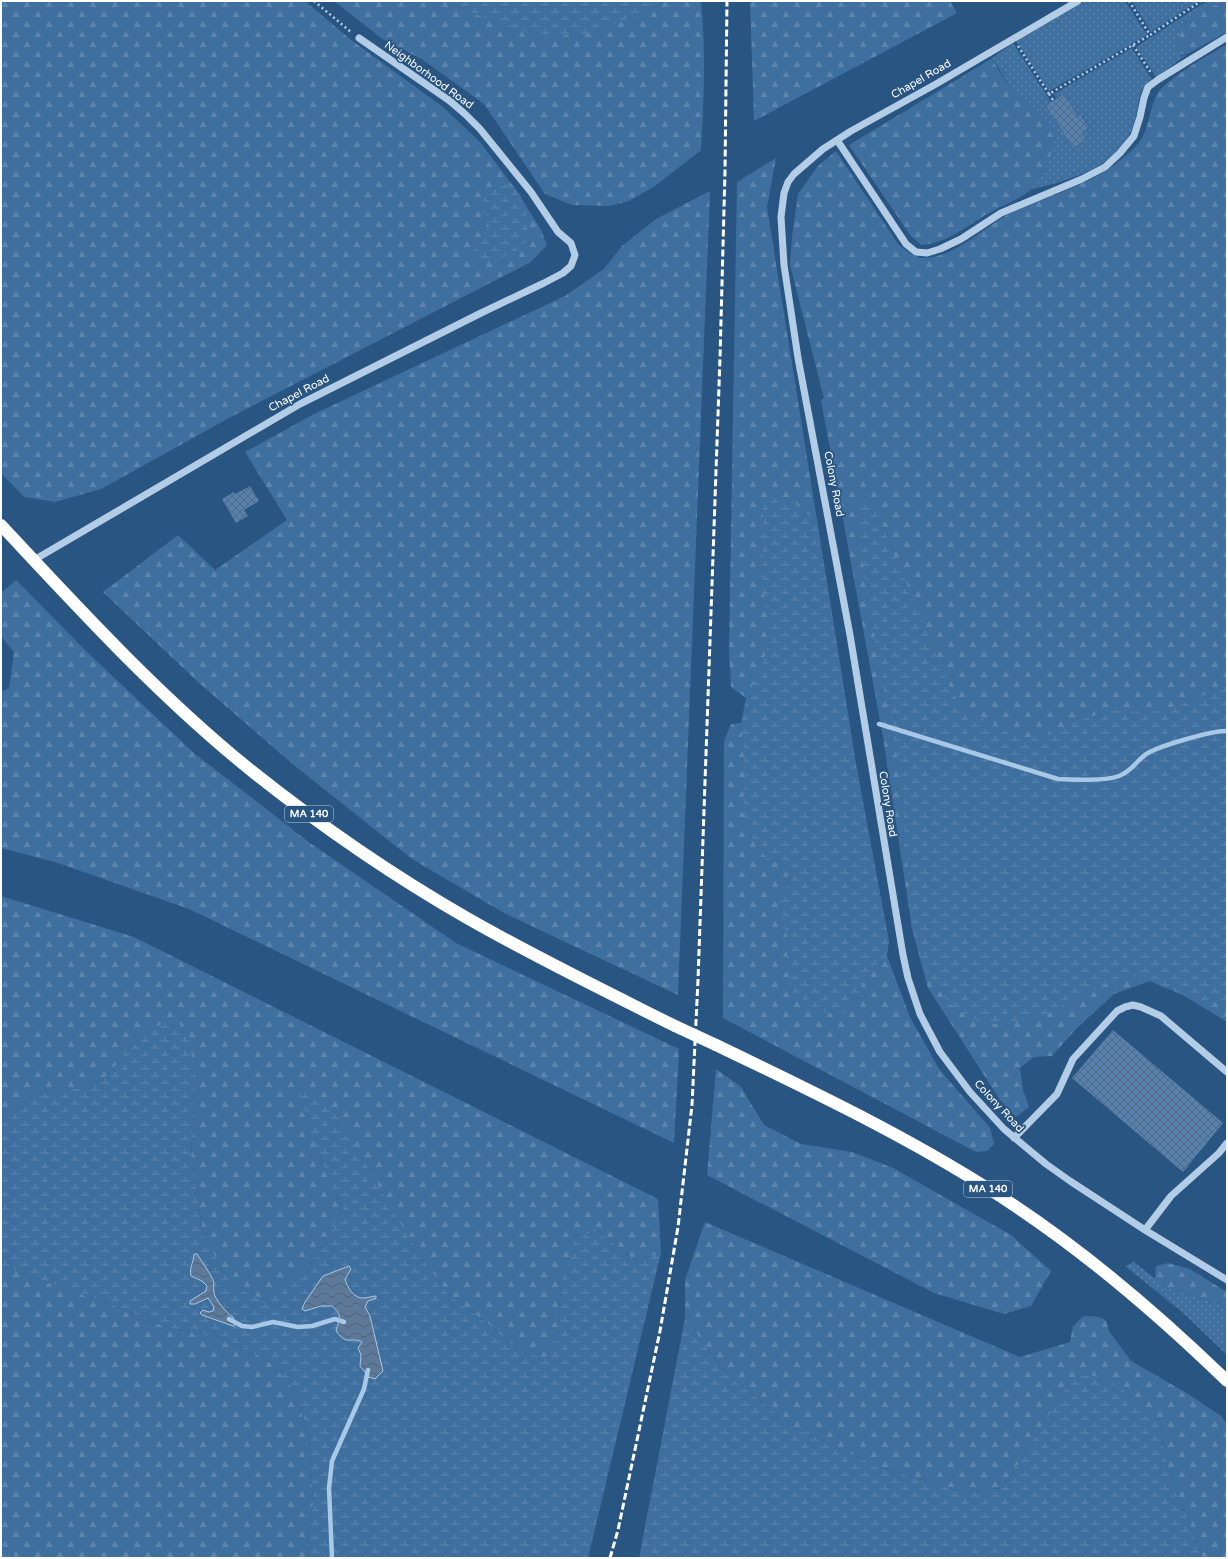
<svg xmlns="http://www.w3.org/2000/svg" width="1228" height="1559" viewBox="0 0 1228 1559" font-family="'Varela Round',sans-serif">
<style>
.grass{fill:url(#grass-dots)}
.forest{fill:url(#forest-firs)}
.wetland{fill:url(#wetland-marsh)}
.water{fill:url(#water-waves);stroke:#a8c8e6}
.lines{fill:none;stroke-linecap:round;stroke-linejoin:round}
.stream{stroke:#a8c8e6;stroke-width:4.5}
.building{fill:url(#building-cross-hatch)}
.path{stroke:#b3cde6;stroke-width:2.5;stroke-dasharray:2 3;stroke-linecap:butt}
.minor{stroke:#b3cde6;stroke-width:7}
.highway{stroke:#fff;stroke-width:12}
.rail{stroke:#fff;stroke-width:3;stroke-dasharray:7 3;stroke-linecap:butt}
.highway-bridge{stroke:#fff;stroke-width:12}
.labels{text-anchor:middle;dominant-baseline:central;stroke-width:3.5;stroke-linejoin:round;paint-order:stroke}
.shield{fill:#295583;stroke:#bfccda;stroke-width:1}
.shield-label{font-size:10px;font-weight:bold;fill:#fff}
.street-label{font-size:11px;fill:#fff;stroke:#295583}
</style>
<defs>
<pattern id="grass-dots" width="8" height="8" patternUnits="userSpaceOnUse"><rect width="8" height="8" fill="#3e6f9f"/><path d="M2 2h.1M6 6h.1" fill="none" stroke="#5b85ad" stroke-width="1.8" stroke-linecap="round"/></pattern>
<pattern id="forest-firs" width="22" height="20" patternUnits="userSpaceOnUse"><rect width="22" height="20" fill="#3e6f9f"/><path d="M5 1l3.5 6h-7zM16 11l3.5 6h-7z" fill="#5b85ad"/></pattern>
<pattern id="wetland-marsh" width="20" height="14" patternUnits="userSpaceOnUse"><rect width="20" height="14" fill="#3e6f9f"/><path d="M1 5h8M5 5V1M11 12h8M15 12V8" fill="none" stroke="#5b85ad"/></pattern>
<pattern id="water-waves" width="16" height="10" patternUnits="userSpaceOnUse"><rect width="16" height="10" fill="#5c7999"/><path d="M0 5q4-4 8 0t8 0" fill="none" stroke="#546272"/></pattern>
<pattern id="building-cross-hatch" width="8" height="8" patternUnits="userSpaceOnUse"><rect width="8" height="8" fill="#5681ac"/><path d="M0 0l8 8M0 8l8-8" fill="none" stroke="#526981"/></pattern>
</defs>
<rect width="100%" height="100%" fill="#295583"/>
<!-- grass -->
<path class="grass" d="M1085,1H1125L1147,35L1049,91L1016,41Z
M1132,1H1198L1151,32Z
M1207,1H1227V3L1212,7L1186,22L1177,44L1181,56L1189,53L1156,77L1136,47Z
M1013,43L1051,102L1046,105L1073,148L1086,140L1082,133L1089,128L1082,115L1078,117L1064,94L1056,98L1054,94L1132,48L1152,80C1135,92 1140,107 1134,124C1119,168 1070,180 1030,190L1044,171L1041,114L1013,91L998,67L991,59Z
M1134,1262L1167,1288L1227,1306V1355L1182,1312L1125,1266Z"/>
<!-- forest -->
<path class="forest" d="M1,1H305L351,40L443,107L480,142L517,191L541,230L547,245L531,262L229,418L101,489L55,502L24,497L1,473Z
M334,1H422L423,3L449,1L473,14L595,33L659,5L664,1H701C706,51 704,100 701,150L655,186L629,201L610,206L572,205L545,194L484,104L423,60L381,38Z
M750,1H950L957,13L754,121Z
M1227,3V32L1189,53L1178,55C1175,45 1179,31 1186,23C1192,14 1216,4 1227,3Z
M1227,44V1022L1183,995L1150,981L1114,994L1076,1029L1052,1056L1034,1057L1020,1068L1023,1090L1029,1107L1016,1117L1000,1100L928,988L912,929L883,737L821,400L824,398L790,265L792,237L798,194L818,166L836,151L898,244C906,250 914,258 924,258C958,257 986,224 1015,211C1049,196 1095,183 1123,158C1129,153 1136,147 1140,141C1150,127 1149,107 1158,93C1168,77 1210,55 1227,44Z
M991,59C999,69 1005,81 1014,91C1026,104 1044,112 1052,129C1060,145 1042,178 1031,189C1022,199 1002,205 991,212C969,224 947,244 921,245L910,235L849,145Z
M776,158L767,207L855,758L781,693L746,698L731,687L729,652L737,182Z
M710,191L678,995L504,913L412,859L295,766L199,683L103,592L178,535L215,570L287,520L245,452L314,414L565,296L604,269L622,246L656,219Z
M16,580L88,653L194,753L310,843L456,943L679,1049L674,1143L189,909L55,862L1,848V692L9,688L14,652L1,636V593Z
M741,723L744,756L857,967L887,956L910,1017L939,1069L990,1128L994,1144L987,1151L976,1152L723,1018L724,741L731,724Z
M1,896L134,937L658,1199L661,1253L636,1261L595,1229L561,1283L557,1339L546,1358L522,1353L487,1323L450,1296L418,1253L314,1144L343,1209L315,1259L262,1299L231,1286L203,1234L191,1156L196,1080L148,1028L106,1077L74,1089L35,1093L1,1126Z
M716,1069L741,1087L764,1125L801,1144L852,1152L893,1168L1011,1235L1051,1271L1031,1306L1004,1314L934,1293L707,1175Z
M705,1222L1020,1357L1070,1342L1073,1326L1084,1316L1099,1317L1106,1320L1109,1331L1131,1361L1185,1392L1221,1416L1227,1424V1558H1203L1167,1468L1160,1420L1072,1378L1003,1488L962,1492L877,1466L794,1427L726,1374L685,1318V1280Z
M1168,1263L1190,1269L1227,1292V1306L1167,1288L1155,1279L1156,1266Z
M1,1266L123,1309L166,1327L221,1338L271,1362L294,1390L309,1436L313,1504L305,1558H15L12,1553L1,1545Z"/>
<!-- wetland -->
<path class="wetland" d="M422,1H663L659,5L595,33L542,37L473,14L449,1L423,3Z
M497,182C519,186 524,198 527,219C528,225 529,232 527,238C522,254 491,263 476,260L474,250L484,236L489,225C484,204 477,196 497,182Z
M772,495L793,502L817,521L855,758L889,941L887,956L872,968L862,984L856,1002L842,1014L819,1012L794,992L786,963L789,942L782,919L781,900L787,885L788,872L785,865L767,860L751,836L742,809L746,779L741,723L746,698L763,665L769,636L762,574L763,501Z
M866,495L878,516L928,633L950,689L965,709L994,725L1022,738L1047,736L1077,721L1111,710L1135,712L1164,710L1195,699L1227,684V1006L1183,995L1140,977L1118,978L1048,1014L1012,1022L986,1025L951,1006L924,968L912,929L901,777L879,664L858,530L857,498Z
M177,1020L189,1040L196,1080L191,1156L203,1234L232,1286L262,1299L315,1259L343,1209L314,1144L300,1091L329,1101L418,1253L450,1296L487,1323L522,1353L546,1358L557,1339L561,1283L575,1241L595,1229L636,1261L661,1253L588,1558H305L313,1504L309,1436L294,1390L271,1362L221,1338L166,1327L123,1309L1,1266V1126L35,1093L74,1089L106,1077L148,1028Z
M685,1318L726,1374L794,1427L877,1466L962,1492L1003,1488L1072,1378L1087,1374L1111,1381L1160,1420L1167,1468L1203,1558H639Z
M1,1545L12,1553L15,1558H1Z"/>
<!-- water -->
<path class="water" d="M194,1254H197C202,1262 208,1270 212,1278C215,1282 213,1288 214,1293C215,1299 227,1314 233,1317L235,1325L233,1326L202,1315L200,1313L203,1310L209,1312L213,1311L214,1307L208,1298L195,1304H190V1301L206,1291L207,1286L202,1281L191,1276C189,1267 194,1262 194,1254Z
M349,1266L351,1269L345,1279C347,1287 354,1299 364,1298C368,1298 372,1296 376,1296V1298L368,1301L365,1307L370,1316L383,1371L375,1379L369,1377L360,1366L361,1355L358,1348L362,1342C350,1336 348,1347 336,1331C339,1319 343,1315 332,1306H321L305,1311L302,1309L305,1302L323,1276Z"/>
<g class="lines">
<!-- stream -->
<path class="stream" d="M879,724L1058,779C1073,780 1106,781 1119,776C1134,770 1136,760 1148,753C1160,746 1213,730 1227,731
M229,1319L242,1326L252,1327L273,1322L298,1327L312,1326L335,1319L344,1322
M332,1558L329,1488L332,1461L364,1389L368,1370"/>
</g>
<!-- building -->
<path class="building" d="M1064,94L1078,117L1081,115L1089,128L1082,133L1086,140L1073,148L1046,105Z
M250,486L259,501L244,510L248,516L236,523L222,499L234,492L235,494Z
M1113,1030L1223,1123L1183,1172L1072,1078Z"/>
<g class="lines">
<!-- path -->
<path class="path" d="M314,1L351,32
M1129,1L1150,35L1201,1
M1133,45L1151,73
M1018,46L1049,94L1150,35
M1049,94L1053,100"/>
<!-- minor -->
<path class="minor" d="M1078,1L936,84L851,131L823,149L794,174L788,182L784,193L781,217L784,265L798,358L850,635L903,955L908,978L920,1014L940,1052L970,1092L1004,1129L1046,1164L1070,1181L1145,1230L1227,1280
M837,140L906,244L916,252L927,253L940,249L961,239L1001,213L1082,179L1105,167L1120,153L1134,136L1140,117L1144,98L1148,87L1159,79L1227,37
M34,560L300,404L479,314L544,283L563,273L571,266L575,255L571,243L558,232L531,192L480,129L465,114L450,101L359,38
M1014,1138L1057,1094L1073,1059L1117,1011L1125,1007L1133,1005L1141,1007L1161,1016L1227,1072
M1145,1230L1171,1196L1219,1153L1227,1143"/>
<!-- highway -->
<path class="highway" d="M1,525C81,611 161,698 253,772C321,826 392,875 467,918C535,957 605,991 675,1026
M716,1045C818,1094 921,1143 1015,1206C1090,1256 1163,1319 1227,1381"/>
<!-- rail -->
<path class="rail" d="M610,1558L618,1530L660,1331L678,1227L692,1105L698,980L720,358L725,171L727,1"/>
<!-- highway-bridge -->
<path class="highway-bridge" d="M675,1026L716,1045"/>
</g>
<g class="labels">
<!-- shield labels -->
<g class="shield">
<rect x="285" y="806" width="48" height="16" rx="3"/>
<rect x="964" y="1181" width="48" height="16" rx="3"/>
</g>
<g class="shield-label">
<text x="309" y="814">MA 140</text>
<text x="988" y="1189">MA 140</text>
</g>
<!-- street labels -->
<g class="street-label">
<text transform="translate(429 75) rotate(36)">Neighborhood Road</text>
<text transform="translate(921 79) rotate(-30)">Chapel Road</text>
<text transform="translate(299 393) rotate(-28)">Chapel Road</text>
<text transform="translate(834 484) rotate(79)">Colony Road</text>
<text transform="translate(888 804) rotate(81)">Colony Road</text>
<text transform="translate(999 1106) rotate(47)">Colony Road</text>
</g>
</g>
<!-- border -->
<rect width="1228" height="1559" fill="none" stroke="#ffffff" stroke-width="4"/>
</svg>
